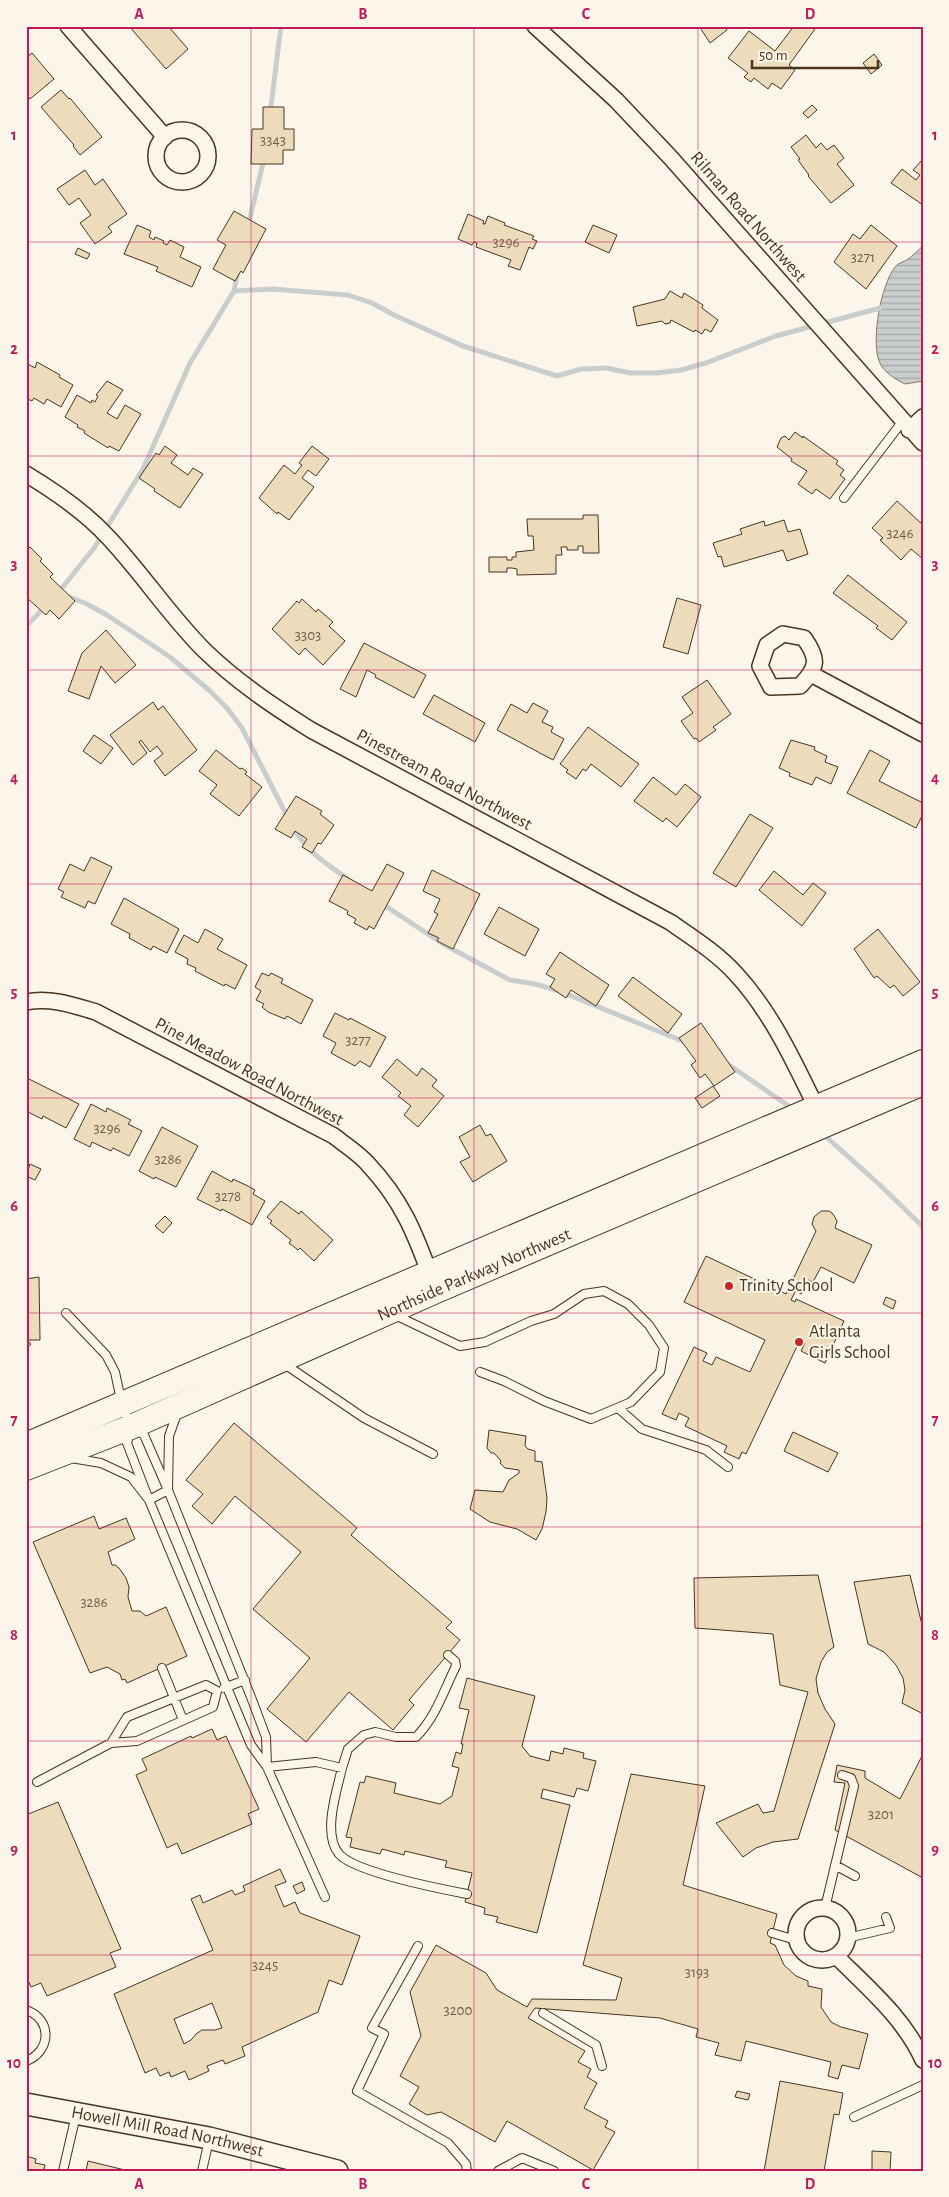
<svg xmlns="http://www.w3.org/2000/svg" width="949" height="2197" viewBox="0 0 949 2197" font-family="'Alegreya Sans',sans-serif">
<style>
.water{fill:url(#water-rules);stroke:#887966}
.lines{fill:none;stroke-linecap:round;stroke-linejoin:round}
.stream{stroke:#c9cecd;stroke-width:5}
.building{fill:#ecdcbc;stroke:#4a3520;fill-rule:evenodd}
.service-casing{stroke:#4a3520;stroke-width:10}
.minor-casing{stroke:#4a3520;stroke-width:18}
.secondary-casing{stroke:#4a3520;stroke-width:24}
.primary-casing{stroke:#4a3520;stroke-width:26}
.service{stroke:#fbf6e9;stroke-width:8}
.minor{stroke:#fbf6e9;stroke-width:15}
.secondary{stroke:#fbf6e9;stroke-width:21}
.primary{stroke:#fbf6e9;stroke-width:24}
.grid{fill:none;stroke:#c2185b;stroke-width:1;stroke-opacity:0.55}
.poi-dot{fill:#c62828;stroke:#fbf6e9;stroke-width:2}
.labels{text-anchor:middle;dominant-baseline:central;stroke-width:4;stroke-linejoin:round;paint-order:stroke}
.number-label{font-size:15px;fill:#725f47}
.street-label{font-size:18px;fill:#4a3520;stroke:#fbf6e9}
.poi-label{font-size:18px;fill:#4a3520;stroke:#fbf6e9;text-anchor:start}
.neatline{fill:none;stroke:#c2185b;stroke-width:2}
.grid-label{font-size:16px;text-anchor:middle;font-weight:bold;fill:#c2185b}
</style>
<defs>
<pattern id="water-rules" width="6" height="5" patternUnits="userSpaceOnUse" patternTransform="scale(1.25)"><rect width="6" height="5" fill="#c9cecd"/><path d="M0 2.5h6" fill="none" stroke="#a5a8a6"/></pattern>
</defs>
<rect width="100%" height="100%" fill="#fbf6e9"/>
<!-- water -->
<path class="water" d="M923,246V381L905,384C895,379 883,372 879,361C871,339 881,285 895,267C898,263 904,262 908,259C913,256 918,250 923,246Z"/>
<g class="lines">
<!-- stream -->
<path class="stream" d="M270,114L281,26
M248,226L264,159
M234,291L272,289L348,295L372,303L394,315L463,346L557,376L581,369L606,368L631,373H656L681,370L706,363L776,336L880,308
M58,593L94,548L143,469L190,363L234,291L238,271
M66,596L85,603L107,615L170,657L209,690L227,708L242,728L288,818
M26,626L45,607
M292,825C305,850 325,863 348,879
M381,903L443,944L510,980L535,984L559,991L685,1042
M726,1063L793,1109
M823,1134L881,1186L923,1227"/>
</g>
<!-- building -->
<path class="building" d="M129,26H168L188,49L166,69Z
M699,26H729L726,28L727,30L710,43Z
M794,26H812L815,29L789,65L795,70L781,89L772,83L768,89L754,78L751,82L744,77L748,73L728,58L749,31L775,51Z
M32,53L54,79L30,99L26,94V58Z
M874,54L882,65L871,74L863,63Z
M61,90L69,99L70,98L102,137L80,155L73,146L74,145L41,107Z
M812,105L817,110L808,118L803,113Z
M263,107H284V129H294V150H283V164H251L252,129H263Z
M806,135L816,148L821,143L827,150L834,145L844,158L837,164L854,185L831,203L808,176L809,175L798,160L800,159L791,147Z
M923,159V205L891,183L902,169L916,180L920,175L913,170Z
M85,170L95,185L103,179L127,214L108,227L112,232L95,244L80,223L91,215L79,198L69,205L57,189Z
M234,211L266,229L243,273L241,271L235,281L213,269L226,245L217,240Z
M468,214L484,221L483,224H485L488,216L505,223L504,225L534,236L532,239L537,241L533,249L529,247L520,270L508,266L511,260L476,247L477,243L474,242L472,245L458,239Z
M137,225L151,231L149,237L154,240L155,237L164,241L163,243L167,245L170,240L184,247L180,257L201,267L192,287L156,271L158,267L124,254Z
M593,225L617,235L609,253L585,242Z
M871,225L897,246L866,289L834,262L853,234L860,239Z
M78,248L90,254L87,259L75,254Z
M670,291L682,298L684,293L703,305L702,308L718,320L711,332L705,329L702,334L695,330L694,332L671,320L670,323L665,324L662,321L637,326L633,307L665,299Z
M37,362L60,375L59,377L73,385L61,407L47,399L44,404L34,398L32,401L26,398V363L35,368Z
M107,381L123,390L107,413L117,419L125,405L141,414L119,451L109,446L108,448L84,433L85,431L77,427L78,425L65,417L77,395L91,403L92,400L95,402L98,396L96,395Z
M795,432L803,438V436L838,461L836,464L844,470L840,475L845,479L830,499L816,489L812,494L798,484L807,471L791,461L792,459L777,447L781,438L785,436L789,440Z
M165,446L177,455L171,463L188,475L193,468L203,474L180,508L154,491L155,489L139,478L156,453L159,455Z
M312,446L329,459L316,476L308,470L302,478L314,487L289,520L278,512L277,514L259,498L284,465L295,474L302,465L299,463Z
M897,501L923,525V559L911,549L901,560L880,540L883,538L872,528Z
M583,515H598L599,553H583V546H578V550H567V547H561L562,555H556V574L517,575V569L512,568H507V572H489V557H507V560H512V557H516V552L534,550L533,536H528L527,519H583Z
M784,520L788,532L800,529L808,554L787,561L783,550L724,567L721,556L718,557L713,543L742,534L740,529L764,521L765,526Z
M30,547L42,559L40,561L53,574L50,577L75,601L59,619L50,610L46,615L26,597V550Z
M848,575L907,622L892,640L876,628L878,626L833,593Z
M677,598L701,605L688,654L663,647Z
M302,599L316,612L318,609L333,622L329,626L345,641L323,665L305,648L299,655L272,629L297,601L299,603Z
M106,630L136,665L115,683L101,666L89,699L68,691L82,653Z
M364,643L426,675L414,698L375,677L376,675L367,670L356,697L340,689Z
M707,680L731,714L713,727L716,730L699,742L696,738L694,739L681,721L693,713L682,697Z
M434,695L485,723L475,742L423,714Z
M153,702L158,710L163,706L197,750L165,776L154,761L163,754L157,746L150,752L141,740L139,742L147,753L133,765L110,735Z
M533,703L548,711L542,722L553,727L551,732L564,739L553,760L497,730L511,704L527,713Z
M588,727L639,764L621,787L591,764L586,771L583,769L576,779L566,772L568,770L560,764Z
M94,735L113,748L101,764L83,751Z
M791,740L815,747L814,750L827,756L825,762L838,767L831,784L816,777L812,785L789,776L790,773L779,768Z
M216,750L240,769L242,768L247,772L245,774L262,787L239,816L210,794L217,785L199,771Z
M870,750L890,761L879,781L923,803V814L916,828L847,793Z
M653,777L676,795L685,784L701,797L677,827L666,818L663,822L634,801Z
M296,796L322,811L320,814L334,825L321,844L318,843L312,853L302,847L307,839L295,831L291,838L275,829Z
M750,814L773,828L736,887L713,873Z
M91,857L112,867L95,904L88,901L85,908L61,897L64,892L58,889L70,864L84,871Z
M387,864L404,873L374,929L369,926L367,930L354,923L356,919L347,914L348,911L329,901L343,875L372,891Z
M432,870L480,894L453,949L437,941L439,938L428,933L438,914L434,912L440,899L423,891Z
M774,871L803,895L813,883L826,893L802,926L759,890Z
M124,898L179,929L167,953L153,946L151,950L129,938L130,934L111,924Z
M499,907L539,929L525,956L484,934Z
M205,929L223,939L217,949L247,965L235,989L225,984L224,986L195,971L196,968L187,964L188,959L175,952L184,935L198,943Z
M878,929L920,982L903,996L894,985L890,988L877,976L874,978L854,949Z
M560,952L609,985L596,1006L571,990L566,998L550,987L555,979L546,974Z
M262,973L269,976L271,973L283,979L281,983L313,1000L301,1024L287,1016L285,1019L268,1012L262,1007L264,1004L256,1000L261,991L255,987Z
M633,977L682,1014L668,1033L618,996Z
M335,1013L349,1020L350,1018L386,1037L370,1067L360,1061L355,1066L331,1053L336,1043L323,1036Z
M701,1023L735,1072L714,1086L705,1074L700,1078L691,1065L696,1061L679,1038Z
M397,1059L417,1076L422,1068L437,1080L432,1086L444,1096L418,1127L404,1115L411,1106L398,1096L401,1093L382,1077Z
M27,1078L79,1104L66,1128L43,1116L42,1119L28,1112L26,1115Z
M713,1086L720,1096L702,1108L695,1098Z
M91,1104L106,1112L107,1108L131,1120L128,1124L142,1131L129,1156L113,1148L111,1151L92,1142L90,1147L74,1139Z
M480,1125L486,1136L491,1134L507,1161L473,1182L460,1162L470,1157L459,1137Z
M162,1127L198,1146L176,1187L155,1177L154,1179L139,1171Z
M30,1164L41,1169L35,1180L26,1176Z
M212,1171L232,1182L233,1179L248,1186L255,1190L253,1194L265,1201L252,1225L222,1209L221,1211L197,1199Z
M281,1201L299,1214L301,1211L333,1240L314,1261L300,1248L298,1250L289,1243L291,1240L270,1223L272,1221L267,1217Z
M821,1211H829L833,1214L837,1221L835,1228L872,1245L854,1283L821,1267L813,1282L808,1280L801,1294L796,1290L791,1300L795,1302L796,1299L844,1321L825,1363L801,1351L805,1343L800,1340L746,1454L742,1452L739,1459L724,1452L727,1446L685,1426L689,1418L679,1413L676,1420L662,1414L694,1347L707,1353L703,1361L712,1365L716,1357L750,1372L765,1340L684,1302L706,1256L786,1294L816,1231L812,1224L814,1217Z
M165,1216L172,1223L163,1233L155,1226Z
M39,1277L40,1340H27L31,1344L26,1350V1279Z
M886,1297L896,1301L893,1309L883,1304Z
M234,1423L357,1528L351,1535L452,1622L446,1628L460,1640L409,1700L414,1705L393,1730L349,1692L306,1742L267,1709L310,1658L253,1609L301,1552L235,1496L212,1524L192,1506L203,1494L186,1480Z
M489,1430L526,1436L525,1446L528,1449L535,1451V1461L542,1462L547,1498L546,1512L542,1529L536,1540L517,1529L490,1522L470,1509L475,1490L503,1492L509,1480L519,1473V1470L505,1468L500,1463L501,1461L494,1453H491L487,1448Z
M793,1432L838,1453L828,1472L784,1451Z
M94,1516L99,1529L126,1518L135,1539L108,1552L112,1565H115L119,1568L126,1578L129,1587L128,1597L132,1611H140L146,1616L166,1607L187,1656L127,1683L125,1679L122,1680L120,1674L107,1667L90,1673L33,1542Z
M818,1575L834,1647L827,1652L821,1662L816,1679L818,1693L825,1709L835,1724L798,1839L773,1842L756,1848L743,1857L716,1823L758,1804L763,1813L774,1811L808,1692L780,1685L773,1634L695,1628L694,1578Z
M910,1575L923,1629V1714L902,1703L905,1690L903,1678L896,1665L884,1652L868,1644L854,1582Z
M467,1678L535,1696L522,1746L530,1756L549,1761L551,1751L563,1754L564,1748L584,1753L583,1758L596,1761L588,1791L577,1788L574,1797L543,1789L541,1798L570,1805L537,1933L496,1922L498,1917L484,1914L485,1908L465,1902L472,1873L445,1867L447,1861L405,1851L404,1855L382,1849L380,1854L350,1847L352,1838L346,1837L360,1782L364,1783L366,1776L396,1783L394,1793L440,1804L452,1796L459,1768L452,1766L456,1752L461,1754L463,1744H461L469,1710L459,1708Z
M212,1729L217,1740L226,1736L259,1809L248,1814L252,1824L182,1854L177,1843L167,1848L136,1775L147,1770L142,1759L191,1736L192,1738Z
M923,1754V1878L835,1830L845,1783L834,1782L837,1765L865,1771V1778L900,1799Z
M631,1774L705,1786L683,1885L777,1914L770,1943L775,1945L784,1965L796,1976L808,1981V1986L822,1989L821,2007L831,2022L841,2027L868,2034L859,2069L842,2065L838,2079L828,2076L831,2062L746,2041L741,2061L715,2055L719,2043L696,2037L698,2029L660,2018L535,2008L528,2018L585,2051L578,2062L591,2069L587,2077L597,2083L584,2108L608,2121L605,2127L615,2132L593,2170L507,2121L495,2142L441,2112L427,2115L409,2104L419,2087L400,2076L421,2036L410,1992L436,1945L486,1973L497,1990L527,2007L532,1999L616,2000L622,1978L583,1965Z
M58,1802L121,1949L110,1953L116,1967L47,1996L41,1983L31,1987L26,1976V1815Z
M280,1869L286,1882L275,1886L284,1907L295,1902L300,1913L360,1936L342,1985L329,1980L318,2012L242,2047L245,2056L225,2064L223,2060L207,2066L209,2071L189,2080L185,2071L171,2077L169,2072L160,2076L156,2068L145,2073L114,1994L213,1950L191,1899L200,1895L203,1903L232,1890L235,1895L245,1891L243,1886ZM212,2003L222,2028L215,2030H202L196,2034L191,2040L184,2044L174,2019Z
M302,1882L305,1890L297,1894L293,1886Z
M780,2081L843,2093L839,2115L834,2114L824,2171H764Z
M737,2091L750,2094L748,2100L735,2097Z
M872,2151L891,2152L890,2171H857L872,2170Z
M26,2156L36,2159L35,2163L45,2165L44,2169L51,2171H26Z
M88,2161L129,2171H86Z"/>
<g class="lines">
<!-- service casing -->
<g class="service-casing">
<path id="service" d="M844,498L902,422
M66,1313L106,1355L115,1372L122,1405L131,1427L127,1443L149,1500L168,1490L144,1435L137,1430
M395,1315L460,1346L485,1342L531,1321L554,1314L584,1294L604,1291L628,1304L649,1325L664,1348L660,1372L631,1402L591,1419L544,1401L504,1381L480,1372
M283,1363L364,1418L433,1454
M618,1408L642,1429L706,1450L728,1467
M178,1411L169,1436L168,1490L251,1697L266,1737L267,1767
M71,1458L101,1463L131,1477L149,1500L251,1745L267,1767L325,1897
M162,1668L183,1720
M224,1688L245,1680
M111,1743L127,1717L206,1685L217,1691
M267,1767L316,1762L342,1768L348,1749L364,1735L375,1732L396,1737H416C436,1717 444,1690 456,1666L455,1661L448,1655
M342,1768C337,1790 322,1834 339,1854C355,1872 441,1889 467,1894
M37,1782L111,1743L137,1741L213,1707L217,1691
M835,1865L855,1876
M825,1908L854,1786L851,1778L842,1775
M772,1933L796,1940
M847,1938L890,1928L886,1917
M418,1946L372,2028L384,2034L357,2091L448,2143L466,2164L467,2171
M26,2010C53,2019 51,2052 26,2061
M543,2013L596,2045L602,2066
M854,2117L923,2085
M63,2171L76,2115
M202,2171L209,2140
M498,2171L522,2158L554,2171"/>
</g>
<!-- minor casing -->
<g class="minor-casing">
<path id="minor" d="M68,26L165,137
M535,26L616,100L670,157L923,443
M156 156a26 26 0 1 1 52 0a26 26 0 1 1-52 0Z
M909,430L923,417
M26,474C56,492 84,511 108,537C142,573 169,615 204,650C237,682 273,706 311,730L670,922C693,938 717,953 736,974C773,1014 796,1066 820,1115
M783,634L804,638C819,659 818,667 800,686L771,687L760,666L767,645Z
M811,674L923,734
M26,1002C50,997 73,1005 96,1012L334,1136C345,1145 358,1153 367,1163C402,1200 415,1233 432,1280
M796 1934a26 26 0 1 1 52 0a26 26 0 1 1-52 0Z
M836,1956C868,1988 904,2018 923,2060"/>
</g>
<!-- secondary casing -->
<g class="secondary-casing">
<g id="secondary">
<path id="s1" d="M26,2104L209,2138L337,2171"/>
</g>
</g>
<!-- primary casing -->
<g class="primary-casing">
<g id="primary">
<path d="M26,1445L923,1062"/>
<path id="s2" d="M26,1468L131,1427L436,1291L923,1083"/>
</g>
</g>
<!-- service -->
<use href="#service" class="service"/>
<!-- minor -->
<use href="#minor" class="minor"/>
<!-- secondary -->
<use href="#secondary" class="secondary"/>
<!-- primary -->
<use href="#primary" class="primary"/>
</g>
<!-- grid -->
<path class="grid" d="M251,26V2171M474,26V2171M698,26V2171M26,242H923M26,456H923M26,670H923M26,884H923M26,1098H923M26,1313H923M26,1527H923M26,1741H923M26,1955H923"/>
<!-- markers -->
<g class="poi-dot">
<circle cx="729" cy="1286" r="5"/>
<circle cx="799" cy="1342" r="5"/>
</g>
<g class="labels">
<!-- number labels -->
<g class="number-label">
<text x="273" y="140">3343</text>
<text x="506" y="242">3296</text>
<text x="863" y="257">3271</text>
<text x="900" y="533">3246</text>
<text x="308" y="635">3303</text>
<text x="358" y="1040">3277</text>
<text x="107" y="1128">3296</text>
<text x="168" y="1159">3286</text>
<text x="228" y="1196">3278</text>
<text x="94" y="1602">3286</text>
<text x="881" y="1814">3201</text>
<text x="265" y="1965">3245</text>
<text x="697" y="1972">3193</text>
<text x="458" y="2010">3200</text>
</g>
<!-- street labels -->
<g class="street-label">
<text transform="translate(748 217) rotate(49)">Rilman Road Northwest</text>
<text transform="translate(444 780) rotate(28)">Pinestream Road Northwest</text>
<text transform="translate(249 1072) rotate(28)">Pine Meadow Road Northwest</text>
<text stroke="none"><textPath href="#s2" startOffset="488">Northside Parkway Northwest</textPath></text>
<text stroke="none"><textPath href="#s1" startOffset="144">Howell Mill Road Northwest</textPath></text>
</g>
<!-- poi labels -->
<g class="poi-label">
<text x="739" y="1286">Trinity School</text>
<text x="809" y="1332">Atlanta<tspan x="809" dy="21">Girls School</tspan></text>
</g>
</g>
<!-- border -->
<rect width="949" height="2197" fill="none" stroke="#fbf6e9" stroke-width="55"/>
<!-- scale -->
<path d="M752 60v8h126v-8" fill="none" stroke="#4a3520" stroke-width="2.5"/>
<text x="759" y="60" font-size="15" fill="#4a3520" stroke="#fbf6e9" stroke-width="4" paint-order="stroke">50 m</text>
<rect x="28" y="28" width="894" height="2142" class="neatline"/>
<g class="grid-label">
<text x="139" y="19">A</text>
<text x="363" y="19">B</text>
<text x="586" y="19">C</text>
<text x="810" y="19">D</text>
<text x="14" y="140">1</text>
<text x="935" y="140">1</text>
<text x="14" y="354">2</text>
<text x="935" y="354">2</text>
<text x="14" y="569">3</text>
<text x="935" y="569">3</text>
<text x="14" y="783">4</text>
<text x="935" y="783">4</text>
<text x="14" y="997">5</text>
<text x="935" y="997">5</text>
<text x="14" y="1211">6</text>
<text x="935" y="1211">6</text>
<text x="14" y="1425">7</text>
<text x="935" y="1425">7</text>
<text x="14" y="1640">8</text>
<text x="935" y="1640">8</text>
<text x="14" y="1854">9</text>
<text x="935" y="1854">9</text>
<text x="14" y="2068">10</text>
<text x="935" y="2068">10</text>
<text x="139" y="2189">A</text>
<text x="363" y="2189">B</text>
<text x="586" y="2189">C</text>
<text x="810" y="2189">D</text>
</g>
</svg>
